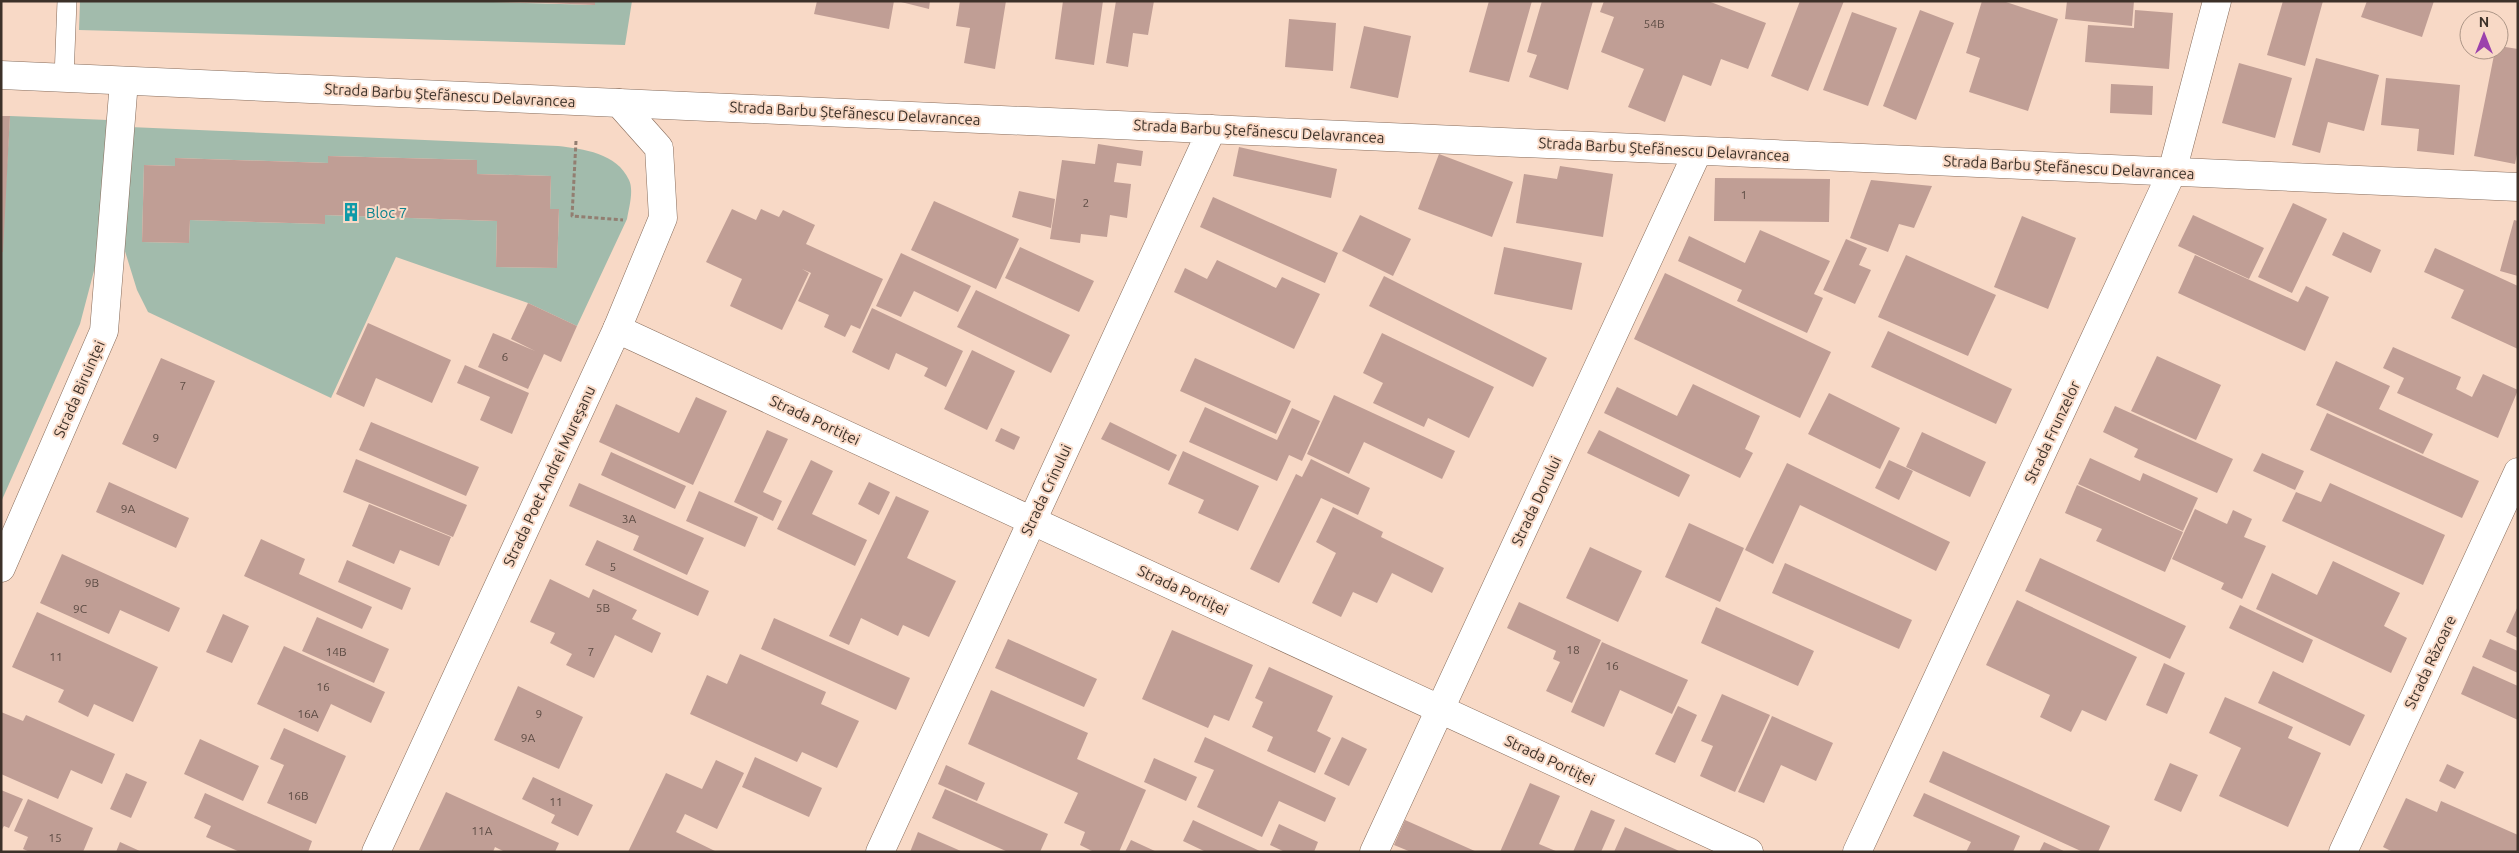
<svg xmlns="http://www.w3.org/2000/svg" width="2519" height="853" viewBox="0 0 2519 853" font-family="Ubuntu,sans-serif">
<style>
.green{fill:#a2bbac;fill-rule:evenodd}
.building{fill:#c09e95}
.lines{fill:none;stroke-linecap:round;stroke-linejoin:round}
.service-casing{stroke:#876c5b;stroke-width:20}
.minor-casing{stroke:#876c5b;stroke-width:29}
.tertiary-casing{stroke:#876c5b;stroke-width:29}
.path{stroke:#927e71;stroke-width:3;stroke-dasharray:4 2.5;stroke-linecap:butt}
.service{stroke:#fff;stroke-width:19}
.minor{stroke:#fff;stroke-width:28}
.tertiary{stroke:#fff;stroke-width:28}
.labels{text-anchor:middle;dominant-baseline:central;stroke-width:4;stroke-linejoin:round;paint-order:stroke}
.number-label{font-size:12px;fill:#5d4c44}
.street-label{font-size:15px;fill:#3c3129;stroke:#f8d9c6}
.culture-label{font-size:15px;fill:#0d838f;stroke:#f8d9c6;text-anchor:start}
</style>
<rect width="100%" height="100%" fill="#f8d9c6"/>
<!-- green -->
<path class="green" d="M80,1H458L595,5V1H632L625,45L79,30Z
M10,116L108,120L95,267L80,324L1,502V263Z
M130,127L558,146C583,149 617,153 629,180C634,190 629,208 627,219L577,326L528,303L396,257L331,398L148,312L137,290L124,248ZM329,156L477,160V174L551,176L550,209H559L557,268L496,267L497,221L325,215V224L190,220L189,243L142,242L144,165L175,166L176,158L328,163Z"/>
<!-- building -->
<path class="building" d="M497,1H595V5Z
M817,1H894L889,29L814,14Z
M897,1H930L929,9Z
M960,1H1006L995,69L964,63L970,28L956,26Z
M1063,1H1103L1094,65L1055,59Z
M1116,1H1154L1148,35L1133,33L1128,67L1106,63Z
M1489,1H1532L1509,82L1469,72Z
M1542,1H1593L1568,90L1529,77L1537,55L1527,52Z
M1604,1H1708L1766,23L1748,69L1721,59L1711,86L1683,75L1665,122L1628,107L1644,69L1601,52L1614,17L1600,12Z
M1800,1H1844L1808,91L1771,76Z
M1982,1H2003L2058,19L2028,111L1969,92L1980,58L1966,53Z
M2067,1H2134L2132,26L2065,19Z
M2283,1H2323L2305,66L2267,55Z
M2367,1H2434L2422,37L2361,17Z
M1920,10L1954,23L1916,120L1883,106Z
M2135,10L2173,13L2169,69L2085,62L2088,25L2134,28Z
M1852,12L1897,28L1868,106L1823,90Z
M1289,19L1336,23L1333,71L1285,67Z
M1364,26L1411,36L1398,98L1350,88Z
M2499,46L2518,49V149L2515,164L2474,156L2495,50H2499Z
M2316,58L2379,75L2364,131L2328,122L2320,153L2292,145Z
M2239,63L2292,78L2275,138L2222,123Z
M2386,78L2460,85L2454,155L2417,151L2419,129L2381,125Z
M2111,84L2153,86L2152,115L2110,113Z
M1,116H10L3,252H1Z
M1098,144L1143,151L1141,166L1117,163L1114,182L1131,184L1127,218L1110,215L1107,237L1081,234L1080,243L1050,239L1062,160L1095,164Z
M1239,147L1337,169L1331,198L1233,176Z
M1439,154L1513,182L1492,237L1418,209Z
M328,156L477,160V174L551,176L550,209H559L557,268L496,267L497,221L325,215V224L190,220L189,243L142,242L144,165L175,166V158L328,163Z
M1560,166L1613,174L1603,237L1516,223L1524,174L1557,179Z
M1715,178L1830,179L1829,222L1714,221Z
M1871,180L1932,186L1914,228L1899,224L1888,252L1850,238Z
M1019,191L1055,199L1051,228L1012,217Z
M1213,197L1338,253L1325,283L1200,227Z
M934,201L1019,239L996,289L911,250Z
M2293,203L2327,219L2292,293L2258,277Z
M732,209L756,220L761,209L779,217L783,210L815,225L806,244L883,279L860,329L851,325L845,337L824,327L829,315L798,301L811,273L802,269L809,273L782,330L730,306L742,279L706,262Z
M1360,215L1411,239L1393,276L1342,251Z
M2193,215L2264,248L2249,279L2178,246Z
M2022,216L2076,238L2048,309L1994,287Z
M2514,220L2518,221V276L2500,271Z
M1760,230L1830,261L1814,294L1823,298L1807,333L1737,301L1742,290L1678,261L1689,236L1745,263Z
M2343,232L2381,250L2371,273L2332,255Z
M1846,239L1867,248L1859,265L1871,270L1855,304L1823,290Z
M1020,247L1094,281L1079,312L1005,278Z
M1504,247L1582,263L1572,310L1494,294Z
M2435,248L2518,286V349L2451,318L2464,290L2424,272Z
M901,253L971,286L958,312L914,291L901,317L876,306Z
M1906,255L1996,295L1968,356L1878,317Z
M2195,255L2298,302L2306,286L2329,297L2305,351L2178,293Z
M1217,260L1276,288L1282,277L1320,294L1294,349L1174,292L1185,268L1207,279Z
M1665,273L1831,352L1800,418L1634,339Z
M1384,276L1547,358L1533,387L1369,306Z
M976,290L1070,335L1051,373L957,327Z
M528,303L577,326L561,362L544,354L528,389L478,367L493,333L535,351L511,339Z
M872,308L963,351L946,387L924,376L928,368L896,353L889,370L852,352Z
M368,323L451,360L432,403L376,378L364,407L336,394Z
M1888,331L2012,389L1996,424L1871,367Z
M1382,333L1494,387L1469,438L1428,418L1424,427L1373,403L1383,383L1363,373Z
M2393,347L2461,377L2456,389L2472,397L2483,374L2518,390L2498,438L2397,393L2404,378L2383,368Z
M972,350L1015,371L987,430L944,409Z
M2157,356L2221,385L2196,440L2131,411Z
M161,358L215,381L176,469L122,444Z
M1195,358L1291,401L1276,434L1180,391Z
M2336,361L2390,386L2379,409L2433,434L2423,454L2316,405Z
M465,365L529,393L512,434L480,420L490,397L457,383Z
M1693,384L1760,416L1745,449L1753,453L1740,478L1604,413L1617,387L1677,416Z
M1829,393L1900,428L1880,469L1808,434Z
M1334,395L1455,451L1442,479L1364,442L1349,474L1307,454Z
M696,397L727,411L693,485L599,442L616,404L679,433Z
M2115,406L2233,459L2217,493L2134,457L2138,449L2103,432Z
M1205,407L1277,440L1292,408L1320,421L1302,461L1289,455L1277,481L1189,442Z
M2327,413L2479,481L2462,518L2310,450Z
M371,422L479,467L466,496L359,450Z
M1110,422L1177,455L1169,471L1101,439Z
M1001,428L1020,437L1014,450L995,441Z
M767,430L788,439L763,492L782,501L773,521L734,502Z
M1599,430L1690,475L1679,497L1587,453Z
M1922,432L1986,462L1970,497L1906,467Z
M1183,451L1259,486L1238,531L1198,513L1204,500L1168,484Z
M611,452L686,486L675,509L601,475Z
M2262,453L2304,471L2295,490L2253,471Z
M2090,458L2140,481L2143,473L2198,498L2183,531L2078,484Z
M356,459L467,505L453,537L343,492Z
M1311,459L1370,488L1358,515L1321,498L1279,583L1250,569L1296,474L1302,477Z
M811,460L833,471L812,514L867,540L855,566L777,529Z
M1889,460L1913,471L1899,500L1875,488Z
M1787,463L1950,542L1936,571L1800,505L1773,564L1745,550Z
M109,482L189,518L176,548L96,512Z
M869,482L890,492L879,515L858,504Z
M579,483L704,538L687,575L633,550L639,536L569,506Z
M2330,483L2445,535L2423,585L2282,521L2296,492L2321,502Z
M2077,485L2183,532L2165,572L2096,541L2102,529L2065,513Z
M699,491L758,517L745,547L686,521Z
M896,496L929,511L907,558L956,581L929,637L903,625L898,636L861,618L849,645L829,636Z
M369,504L451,537L439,566L400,550L394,564L352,546Z
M1333,507L1383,532L1381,537L1444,568L1432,593L1392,573L1377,603L1353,592L1341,617L1312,603L1336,553L1316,542Z
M2195,509L2227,524L2233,510L2252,519L2244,537L2266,546L2242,599L2221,589L2224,583L2172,559Z
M1689,523L1744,548L1720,602L1665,577Z
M261,539L305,559L299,574L372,607L362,629L244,576Z
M597,540L709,591L698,616L585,565Z
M1590,547L1642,571L1618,622L1566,598Z
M62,554L180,608L169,632L120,610L109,634L40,603Z
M2040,558L2186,626L2170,659L2025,591Z
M347,560L411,588L402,610L338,582Z
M2333,561L2400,593L2384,626L2407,638L2391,673L2256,609L2272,573L2317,595Z
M1785,563L1912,620L1899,649L1772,593Z
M550,579L589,598L593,589L637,610L632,619L661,633L652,653L615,635L594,678L566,665L572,654L550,643L555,633L530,622Z
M2017,600L2137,657L2106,721L2082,710L2071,732L2040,717L2050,695L1986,665Z
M1519,602L1601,640L1572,703L1546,691L1560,662L1553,659L1556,651L1507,628Z
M2240,605L2313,640L2303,663L2229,628Z
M2518,606V638L2506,632Z
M1716,607L1814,651L1798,686L1701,643Z
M37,612L158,667L133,722L94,704L88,717L58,702L64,690L12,667Z
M223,614L249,626L232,663L206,652Z
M317,617L389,649L374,683L302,651Z
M774,618L910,678L896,710L761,649Z
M1172,630L1253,665L1229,721L1214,715L1208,728L1142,699Z
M1008,639L1097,679L1084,707L995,668Z
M2490,639L2518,651V673L2482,657Z
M1602,642L1688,680L1672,714L1620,690L1604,727L1571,712Z
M284,646L385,692L371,723L331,704L318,732L257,704Z
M740,654L826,692L821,704L859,721L837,768L802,752L797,762L690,714L707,675L727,684Z
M2164,663L2185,673L2167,714L2146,705Z
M2473,666L2518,686V720L2461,694Z
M1269,667L1333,696L1317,731L1331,738L1315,773L1267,751L1273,737L1252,727L1263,702L1255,698Z
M2273,671L2365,715L2350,746L2258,703Z
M518,686L583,717L559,769L494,740Z
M991,690L1088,733L1077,759L1146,790L1119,852H1094L1080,845L1085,832L1064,823L1078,793L968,744Z
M1722,694L1770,715L1735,792L1700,776L1713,746L1701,741Z
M2225,697L2293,727L2288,738L2321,753L2288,827L2219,796L2241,748L2209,733Z
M1678,706L1697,715L1675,763L1655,754Z
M1,712L23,721L26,715L115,754L102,784L71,770L58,799L1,774Z
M1772,716L1833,743L1816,781L1781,765L1764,803L1738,792Z
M284,728L346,756L316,824L267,803L284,765L270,759Z
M1205,737L1336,798L1325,822L1279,801L1262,837L1197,807L1214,770L1194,762Z
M1342,737L1367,749L1349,786L1324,774Z
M200,739L259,766L243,801L184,774Z
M1943,751L2110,826L2098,852H2083L1929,782Z
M755,757L822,788L809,817L742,787Z
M1154,758L1197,777L1186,801L1144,782Z
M716,760L744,773L717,829L685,814L676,832L717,852H628L666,773L702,789Z
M2170,763L2198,775L2181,812L2154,800Z
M2447,764L2464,772L2455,789L2439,781Z
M946,765L985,783L977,801L938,784Z
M126,773L147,782L131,818L110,809Z
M533,777L593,805L578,836L551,823L555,815L522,799Z
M1530,783L1560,796L1539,844L1558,852H1500Z
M945,789L1048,834L1040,852H1008L932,818Z
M1,790L23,799L9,828L4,826L1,831Z
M446,792L559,843L555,852H505L495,847L493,852L419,850Z
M205,793L312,841L308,852H240L206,837L211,826L194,818Z
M1924,793L2020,836L2013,852H1966L1971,842L1913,816Z
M2406,798L2437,812L2441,801L2518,835V852H2393L2383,847Z
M28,799L93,828L83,852H30L23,849L28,837L14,831Z
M1591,810L1615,820L1601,852H1573Z
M1193,820L1262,852H1206L1183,841Z
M1405,820L1477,852H1411L1394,845Z
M1279,824L1318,842L1314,852H1285L1270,845Z
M1625,827L1677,850L1681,852H1614Z
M918,832L963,852H910Z
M1131,840L1157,852H1125Z
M120,842L142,852H116Z
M2044,842L2066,852H2039Z"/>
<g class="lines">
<!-- service casing -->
<g class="service-casing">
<path id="service" d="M64,78L67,1"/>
</g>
<!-- minor casing -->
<g class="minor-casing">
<path id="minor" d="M619,103L2518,187
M2172,172L2217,1
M1,568L104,331L124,81
M376,852L617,329
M880,852L1212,129
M1374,852L1698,151
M2343,852L2518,472"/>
</g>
<!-- tertiary casing -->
<g class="tertiary-casing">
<path id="tertiary" d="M1,75L619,103L659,148L663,218L617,329L1749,852
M1857,852L2172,172"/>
</g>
<!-- path -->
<path class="path" d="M576,141L572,216L623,220"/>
<!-- service -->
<use href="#service" class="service"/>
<!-- minor -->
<use href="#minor" class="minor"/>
<!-- tertiary -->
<use href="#tertiary" class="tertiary"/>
</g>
<!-- icons -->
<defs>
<g id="building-bare" transform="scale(1.5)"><path d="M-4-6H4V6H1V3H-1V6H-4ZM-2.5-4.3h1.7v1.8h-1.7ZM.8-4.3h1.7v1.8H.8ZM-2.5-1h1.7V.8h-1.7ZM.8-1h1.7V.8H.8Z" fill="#0f9aa8" stroke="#f8d9c6" stroke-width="2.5" paint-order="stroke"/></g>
</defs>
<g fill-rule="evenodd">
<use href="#building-bare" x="351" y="212"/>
</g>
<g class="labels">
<!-- number labels -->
<g class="number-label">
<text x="1654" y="23">54B</text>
<text x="1744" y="194">1</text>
<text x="1086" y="202">2</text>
<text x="505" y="356">6</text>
<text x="183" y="385">7</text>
<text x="156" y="437">9</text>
<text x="128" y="508">9A</text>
<text x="629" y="518">3A</text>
<text x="613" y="566">5</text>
<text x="92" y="582">9B</text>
<text x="603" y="607">5B</text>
<text x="80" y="608">9C</text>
<text x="1573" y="649">18</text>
<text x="336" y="651">14B</text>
<text x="591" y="651">7</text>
<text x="56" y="656">11</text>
<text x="1612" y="665">16</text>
<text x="323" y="686">16</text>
<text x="308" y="713">16A</text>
<text x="539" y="713">9</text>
<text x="528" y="737">9A</text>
<text x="298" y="795">16B</text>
<text x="556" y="801">11</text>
<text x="482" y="830">11A</text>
<text x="55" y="837">15</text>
</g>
<!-- street labels -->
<g class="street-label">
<text transform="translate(450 95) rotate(3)">Strada Barbu Ștefănescu Delavrancea</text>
<text transform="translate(855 113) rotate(3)">Strada Barbu Ștefănescu Delavrancea</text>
<text transform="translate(1259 131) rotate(3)">Strada Barbu Ștefănescu Delavrancea</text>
<text transform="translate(1664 149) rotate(3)">Strada Barbu Ștefănescu Delavrancea</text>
<text transform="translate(2069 167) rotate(3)">Strada Barbu Ștefănescu Delavrancea</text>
<text transform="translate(79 389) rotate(-66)">Strada Biruinței</text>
<text transform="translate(815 420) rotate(25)">Strada Portiței</text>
<text transform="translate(2052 432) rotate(-65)">Strada Frunzelor</text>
<text transform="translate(549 476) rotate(-65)">Strada Poet Andrei Mureșanu</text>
<text transform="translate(1046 490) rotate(-65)">Strada Crinului</text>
<text transform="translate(1536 501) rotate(-65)">Strada Dorului</text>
<text transform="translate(1183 590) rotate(25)">Strada Portiței</text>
<text transform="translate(2430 662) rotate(-65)">Strada Răzoare</text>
<text transform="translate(1550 760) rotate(25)">Strada Portiței</text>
</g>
<!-- culture labels -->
<g class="culture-label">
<text x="366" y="212">Bloc 7</text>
</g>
</g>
<!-- border -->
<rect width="2519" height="853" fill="none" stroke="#3c3129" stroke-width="5"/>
<!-- north arrow -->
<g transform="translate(2484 35)"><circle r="24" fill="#f8d9c6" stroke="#ad9687"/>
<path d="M0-4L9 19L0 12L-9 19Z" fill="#9b41ac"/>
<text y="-8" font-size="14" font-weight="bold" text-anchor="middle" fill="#3c3129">N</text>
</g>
</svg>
